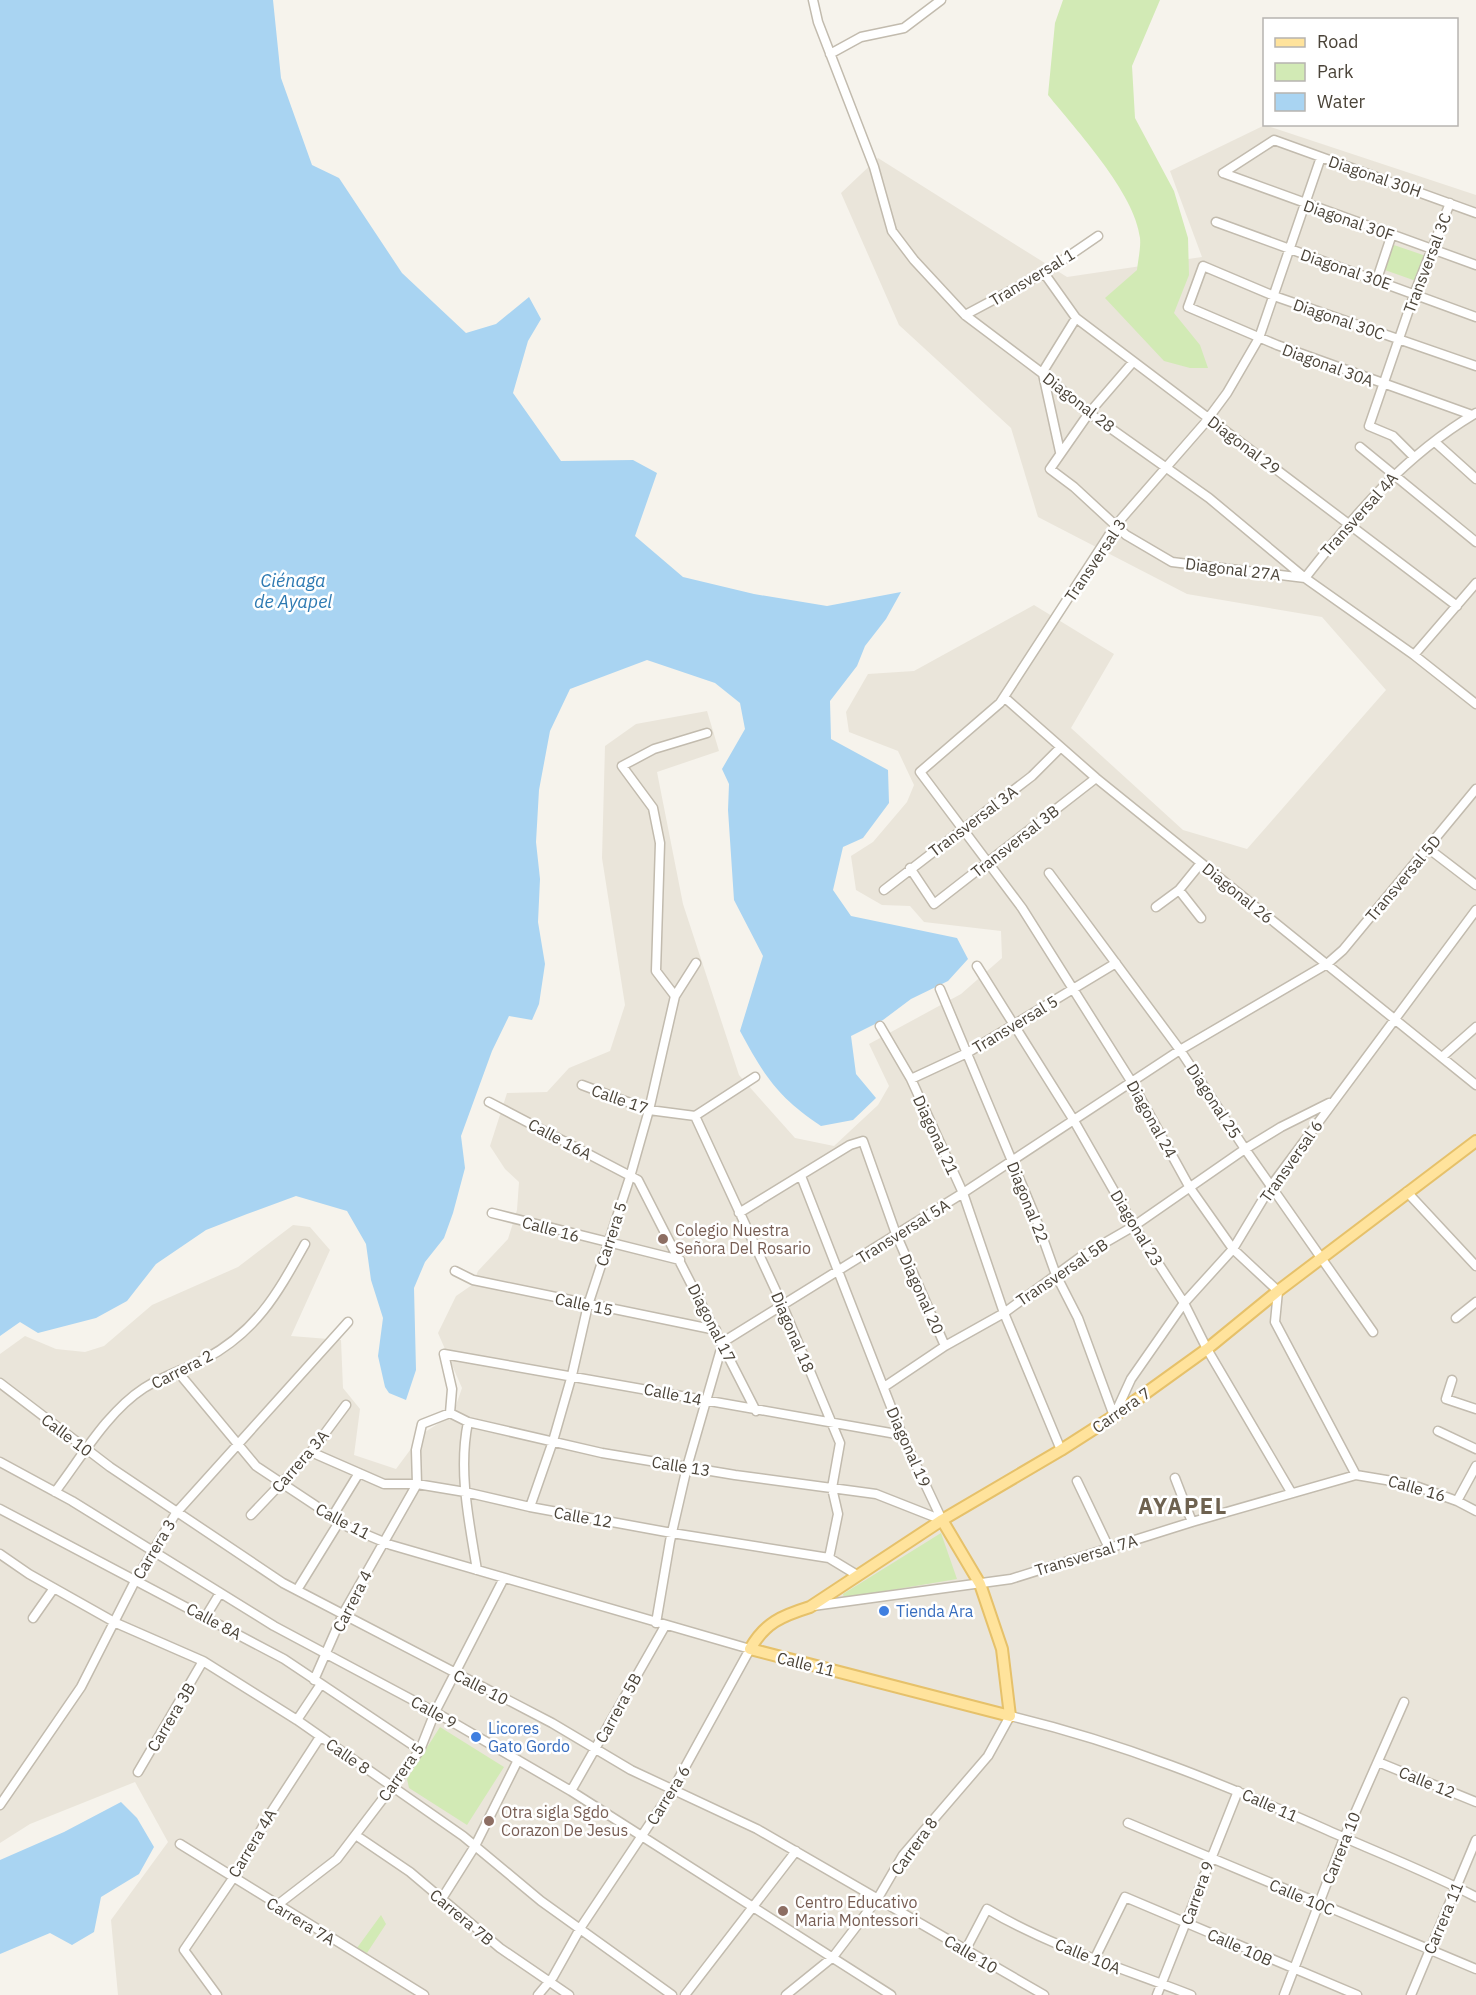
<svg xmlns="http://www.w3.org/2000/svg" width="1476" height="1995" viewBox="0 0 1476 1995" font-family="'IBM Plex Sans',sans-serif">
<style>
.residential{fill:#eae5da}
.green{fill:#d2eab5}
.water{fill:#a9d4f2}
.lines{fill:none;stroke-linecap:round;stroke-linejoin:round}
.minor-casing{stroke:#c2bbae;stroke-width:11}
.major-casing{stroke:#e6c16a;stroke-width:14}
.minor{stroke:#fff;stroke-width:8}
.major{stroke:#ffe39c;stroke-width:10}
.education-dot{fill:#8d6e63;stroke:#fff;stroke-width:2}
.shop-dot{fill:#3f7fe0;stroke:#fff;stroke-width:2}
.labels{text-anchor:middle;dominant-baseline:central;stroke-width:5;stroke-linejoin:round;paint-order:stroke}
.street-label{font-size:16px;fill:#4b4439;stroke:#fff}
.education-label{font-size:16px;fill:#785e54;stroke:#fff;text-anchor:start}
.shop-label{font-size:16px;fill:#366cbe;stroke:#fff;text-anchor:start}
.water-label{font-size:18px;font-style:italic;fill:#2e7ab2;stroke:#fff}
.district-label{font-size:22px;font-weight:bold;letter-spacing:1.5px;fill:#6e6250;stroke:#fff}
</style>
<rect width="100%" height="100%" fill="#f6f3ec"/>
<!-- residential -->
<path class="residential" d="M1265,125L1476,195V1995H118L111,1920L168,1842L135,1782L30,1824L0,1843V1354L25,1336L56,1349L85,1352L104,1346L152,1305L238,1267L293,1225L310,1227L330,1250L291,1336L341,1340L343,1388L360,1409L354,1455L396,1469L422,1434L453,1414L462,1388L438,1333L456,1296L472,1285L478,1271L508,1239L517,1210L519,1182L505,1169L490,1146L507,1093L547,1092L569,1068L610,1051L625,1005L602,858L605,746L636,724L707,711L719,751L657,772L683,904L739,1075L795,1138L834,1146L878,1105L889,1086L869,1044L961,994L1002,958L1001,931L924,922L910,906L882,905L856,890L851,856L873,842L907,802L914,785L898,751L849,732L846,712L868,674L914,671L1034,605L1114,654L1071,728L1183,830L1247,849L1386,690L1322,617L1187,594L1038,517L1011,428L899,325L841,193L878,158L1067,277L1202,257L1170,171Z"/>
<!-- green -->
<path class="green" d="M1063,0H1160L1132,66L1135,118L1174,191L1188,238L1189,275L1174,313L1200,345L1208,368H1190L1164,361L1105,298L1137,270C1138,260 1141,248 1140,238C1135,193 1076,130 1048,95L1055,23Z
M1391,244L1426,256L1416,281L1382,269Z
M941,1533L957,1579L844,1598L843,1594Z
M440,1727L504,1767L467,1825L409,1788L407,1779Z
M381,1915L386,1924L367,1953L357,1948Z"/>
<!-- water -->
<path class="water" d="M0,0H273L281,78L312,165L339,178L402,273L466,333L496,324L529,297L541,319L528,341L513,393L561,461L633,460L657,473L635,536L683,577L754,594L827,606L901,592L886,619L865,646L857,666L830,701L831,739L888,770L889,803L863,838L843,847L833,890L851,916L957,938L968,959L948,981L911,999L883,1020L851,1036L856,1074L876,1098L853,1120L821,1126C777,1096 765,1077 740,1031L763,956L734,900L728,810L729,784L722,769L745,729L740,703L715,683L647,660L570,689L550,731L539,790L536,842L540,879L538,922L545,964L539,1004L532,1020L509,1016L492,1051L461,1136L465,1168L453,1213L444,1238L425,1262L414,1288L416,1370L406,1400L389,1393L385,1387L378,1356L383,1318L371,1280L366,1244L347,1211L296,1196L247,1214L206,1230L156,1264L127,1301L96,1318L38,1333L20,1322L0,1336Z
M121,1802L137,1818L154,1847L139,1874L101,1897L94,1932L72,1945L50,1933L0,1954V1860L64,1832Z"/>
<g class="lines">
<!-- minor casing -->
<g class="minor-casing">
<path id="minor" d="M813,0L818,22L874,167L892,231L914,260L965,315L1042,373L1089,413L1209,498L1305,578L1414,655L1476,704
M830,54L861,37L904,28L941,0
M1321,157L1259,338L1227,393L1204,424L1115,526L1000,703L920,772L1022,908L1131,1081L1190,1188L1233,1249L1278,1291L1275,1322L1356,1475
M1223,173L1274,140L1476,213
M1223,173L1476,265
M1216,222L1476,317
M1044,273L1076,318L1457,606
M1377,279L1392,234
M965,315L1044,273L1098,236
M1133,362L1089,413L1050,469L1074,487L1126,535L1172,562L1305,578C1355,514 1405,455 1476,413
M1042,373L1076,318
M1043,374L1060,452
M1472,415L1277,345L1188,307L1203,266L1274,296L1476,366
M1435,442L1476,479
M1360,447L1476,542
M1414,457L1393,436L1369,426L1415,292L1450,203
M1414,655L1476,583
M1004,697L1096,778L1476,1085
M1429,849L1476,885
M910,868L934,904L1096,778
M1049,873L1180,1050L1245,1149L1373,1332
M884,890L1032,776L1060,748
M1179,890L1201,918
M1156,907L1179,890L1201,863
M977,966L1073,1119L1134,1226L1184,1303L1207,1349L1291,1492
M940,989L1035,1216L1056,1275L1078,1318L1114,1416
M675,996L656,971L660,843L653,808L622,766L654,749L707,733
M880,1026L911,1079L963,1193L1004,1313L1061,1450
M1442,1057L1476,1027
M911,1079L967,1053L1116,963
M582,1085L649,1110L695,1116
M489,1102L638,1180L756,1411
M695,1116L782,1304L840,1443L832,1488L838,1514L829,1558
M695,1116L755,1077
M801,1176L902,1435L942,1520
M1407,1192L1476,1266
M492,1213L680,1260
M739,1213L850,1145L863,1141L896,1234L945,1346
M455,1271L473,1280L716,1330
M1456,1318L1476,1302
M178,1372L256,1466L348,1527L391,1545L750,1649L673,1789L581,1927L553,1977L538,1995
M1452,1380L1446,1399L1476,1409
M0,1383L110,1467L283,1583L552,1723L631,1770L757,1829L1044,1995
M884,1387L945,1346L1004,1313L1082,1256L1134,1226L1245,1149L1281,1127L1329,1103
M450,1413L452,1389L444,1354L902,1435
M1114,1416L1131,1379L1184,1303L1233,1249L1271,1186L1476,910
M468,1422C458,1471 469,1521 477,1570
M1438,1431L1476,1449
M311,1452L384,1484H417L465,1492L530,1507L672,1533L829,1558L857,1575
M0,1462L72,1501L274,1626L435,1712L571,1791L891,1995
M1175,1478L1192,1522
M1077,1481L1109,1548
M55,1492C81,1458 107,1412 144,1388C163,1376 186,1369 205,1359C257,1331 277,1294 305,1244
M1457,1501L1476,1466
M530,1507L553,1441L572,1375L588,1305L630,1177L649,1110L675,996L696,963
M0,1509L284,1659L420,1750
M251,1515L311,1452L346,1405
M332,1517L359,1473
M0,1554L29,1574L116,1623L203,1661L297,1720L463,1836L541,1901L672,1995
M297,1590L339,1522
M813,1606L1011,1579L1192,1522L1356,1475L1410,1484L1457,1501L1476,1511
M206,1616L220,1593
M33,1618L54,1588
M656,1623L670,1541L687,1467L723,1342L963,1193L1180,1050L1327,964L1343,950L1476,789
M314,1680L343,1614L417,1484L416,1450L422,1424L450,1413L468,1422L602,1453L735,1475L876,1494L942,1520
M297,1720L321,1684
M1378,1762L1476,1802
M138,1772L203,1661
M571,1791L665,1626
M0,1805L81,1687L135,1581L176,1513L348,1322
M1128,1823L1476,1969
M357,1836L410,1872L500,1948L569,1995
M180,1844L424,1995
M441,1900L475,1846L518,1760
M276,1906L337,1859L420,1750L435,1712L504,1578
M965,1951L987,1909C1051,1947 1122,1968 1191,1995
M1094,1960L1125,1897L1357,1995
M217,1995L184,1950L242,1865L268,1817L320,1737
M685,1995L796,1851
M786,1995L833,1957L878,1898L903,1855L988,1756L1010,1716C1123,1743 1221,1783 1327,1830C1376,1852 1428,1872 1476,1897
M1157,1995L1238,1791
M1284,1995L1344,1838L1404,1702
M1411,1995L1476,1840"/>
</g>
<!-- major casing -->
<g class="major-casing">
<path id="major" d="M942,1520L980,1584L1002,1649L1010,1716L750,1649C765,1623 781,1616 810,1607L942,1520L1061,1450L1114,1416L1207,1349L1278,1291L1476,1141"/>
</g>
<!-- minor -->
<use href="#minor" class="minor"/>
<!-- major -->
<use href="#major" class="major"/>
</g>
<!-- markers -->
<g class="education-dot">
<circle cx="663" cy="1239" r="6"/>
<circle cx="489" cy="1821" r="6"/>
<circle cx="783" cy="1911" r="6"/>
</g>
<g class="shop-dot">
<circle cx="884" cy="1611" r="6"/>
<circle cx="476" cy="1737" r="6"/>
</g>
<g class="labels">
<!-- street labels -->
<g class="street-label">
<text transform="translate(1375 176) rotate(19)">Diagonal 30H</text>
<text transform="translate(1349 220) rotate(19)">Diagonal 30F</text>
<text transform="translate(1427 263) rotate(-69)">Transversal 3C</text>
<text transform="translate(1346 269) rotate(19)">Diagonal 30E</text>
<text transform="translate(1032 277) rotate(-31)">Transversal 1</text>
<text transform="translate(1339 319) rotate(19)">Diagonal 30C</text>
<text transform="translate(1328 365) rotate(20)">Diagonal 30A</text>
<text transform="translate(1079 402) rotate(38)">Diagonal 28</text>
<text transform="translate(1244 445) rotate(37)">Diagonal 29</text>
<text transform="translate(1359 514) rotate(-48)">Transversal 4A</text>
<text transform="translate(1095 560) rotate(-56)">Transversal 3</text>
<text transform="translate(1233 569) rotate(7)">Diagonal 27A</text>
<text transform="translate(973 821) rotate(-37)">Transversal 3A</text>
<text transform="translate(1015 841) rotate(-38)">Transversal 3B</text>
<text transform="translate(1403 878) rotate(-50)">Transversal 5D</text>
<text transform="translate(1238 893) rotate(39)">Diagonal 26</text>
<text transform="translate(1015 1024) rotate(-31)">Transversal 5</text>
<text transform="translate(620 1099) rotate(19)">Calle 17</text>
<text transform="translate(1214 1101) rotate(57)">Diagonal 25</text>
<text transform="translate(1152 1119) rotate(61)">Diagonal 24</text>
<text transform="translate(936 1135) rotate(65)">Diagonal 21</text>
<text transform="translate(560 1139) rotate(28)">Calle 16A</text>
<text transform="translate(1291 1161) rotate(-55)">Transversal 6</text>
<text transform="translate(1028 1202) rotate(68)">Diagonal 22</text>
<text transform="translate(1137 1228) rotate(59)">Diagonal 23</text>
<text transform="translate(551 1229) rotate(15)">Calle 16</text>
<text transform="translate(903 1231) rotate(-32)">Transversal 5A</text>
<text transform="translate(611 1234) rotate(-72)">Carrera 5</text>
<text transform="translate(1062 1272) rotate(-34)">Transversal 5B</text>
<text transform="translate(922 1294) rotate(66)">Diagonal 20</text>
<text transform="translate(584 1304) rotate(12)">Calle 15</text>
<text transform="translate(712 1323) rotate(63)">Diagonal 17</text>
<text transform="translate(793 1332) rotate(67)">Diagonal 18</text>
<text transform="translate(182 1369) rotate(-27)">Carrera 2</text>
<text transform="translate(673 1394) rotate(11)">Calle 14</text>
<text transform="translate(1121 1410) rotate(-35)">Carrera 7</text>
<text transform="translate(67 1435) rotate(37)">Calle 10</text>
<text transform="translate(909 1447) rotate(66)">Diagonal 19</text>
<text transform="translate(300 1461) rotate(-49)">Carrera 3A</text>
<text transform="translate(681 1466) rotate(9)">Calle 13</text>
<text transform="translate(1417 1488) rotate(16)">Calle 16</text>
<text transform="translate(583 1517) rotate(10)">Calle 12</text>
<text transform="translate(343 1521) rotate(28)">Calle 11</text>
<text transform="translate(154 1549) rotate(-59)">Carrera 3</text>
<text transform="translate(1086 1555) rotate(-17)">Transversal 7A</text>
<text transform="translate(352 1601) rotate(-63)">Carrera 4</text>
<text transform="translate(214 1621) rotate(28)">Calle 8A</text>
<text transform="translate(806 1664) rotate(14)">Calle 11</text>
<text transform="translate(481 1687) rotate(27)">Calle 10</text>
<text transform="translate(618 1708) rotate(-61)">Carrera 5B</text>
<text transform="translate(434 1712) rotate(29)">Calle 9</text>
<text transform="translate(171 1717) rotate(-59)">Carrera 3B</text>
<text transform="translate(348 1756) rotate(35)">Calle 8</text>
<text transform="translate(401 1772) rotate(-55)">Carrera 5</text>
<text transform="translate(1427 1782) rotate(22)">Calle 12</text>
<text transform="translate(668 1795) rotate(-58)">Carrera 6</text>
<text transform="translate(1270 1805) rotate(24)">Calle 11</text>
<text transform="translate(252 1843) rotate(-59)">Carrera 4A</text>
<text transform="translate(914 1846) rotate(-54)">Carrera 8</text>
<text transform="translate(1341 1848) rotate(-68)">Carrera 10</text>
<text transform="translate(1197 1893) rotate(-70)">Carrera 9</text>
<text transform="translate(1302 1897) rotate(23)">Calle 10C</text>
<text transform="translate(462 1917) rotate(40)">Carrera 7B</text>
<text transform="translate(1443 1918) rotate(-67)">Carrera 11</text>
<text transform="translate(301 1921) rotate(31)">Carrera 7A</text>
<text transform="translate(1240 1947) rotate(24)">Calle 10B</text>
<text transform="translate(971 1954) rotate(31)">Calle 10</text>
<text transform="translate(1088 1956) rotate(22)">Calle 10A</text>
</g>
<!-- education labels -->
<g class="education-label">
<text x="675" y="1230">Colegio Nuestra<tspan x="675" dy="18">Señora Del Rosario</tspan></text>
<text x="501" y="1812">Otra sigla Sgdo<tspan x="501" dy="18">Corazon De Jesus</tspan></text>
<text x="795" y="1902">Centro Educativo<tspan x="795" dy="18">Maria Montessori</tspan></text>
</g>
<!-- shop labels -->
<g class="shop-label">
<text x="896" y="1611">Tienda Ara</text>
<text x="488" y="1728">Licores<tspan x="488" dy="18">Gato Gordo</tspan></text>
</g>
<!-- water labels -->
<g class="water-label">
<text x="293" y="580">Ciénaga<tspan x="293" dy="21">de Ayapel</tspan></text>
</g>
<!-- district labels -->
<g class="district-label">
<text x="1183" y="1505">AYAPEL</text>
</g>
</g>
<!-- legend -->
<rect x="1263" y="18" width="195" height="108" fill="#ffffff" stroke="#b7b4b0" stroke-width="1.5"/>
<rect x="1275" y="38" width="30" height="9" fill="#ffe39c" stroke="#b7b4b0" stroke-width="1.5"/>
<text x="1317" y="48" font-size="18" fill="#4b4439">Road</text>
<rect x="1275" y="63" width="30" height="18" fill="#d2eab5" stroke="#b7b4b0" stroke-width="1.5"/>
<text x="1317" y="78" font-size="18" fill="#4b4439">Park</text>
<rect x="1275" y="93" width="30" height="18" fill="#a9d4f2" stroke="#b7b4b0" stroke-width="1.5"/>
<text x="1317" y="108" font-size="18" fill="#4b4439">Water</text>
</svg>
